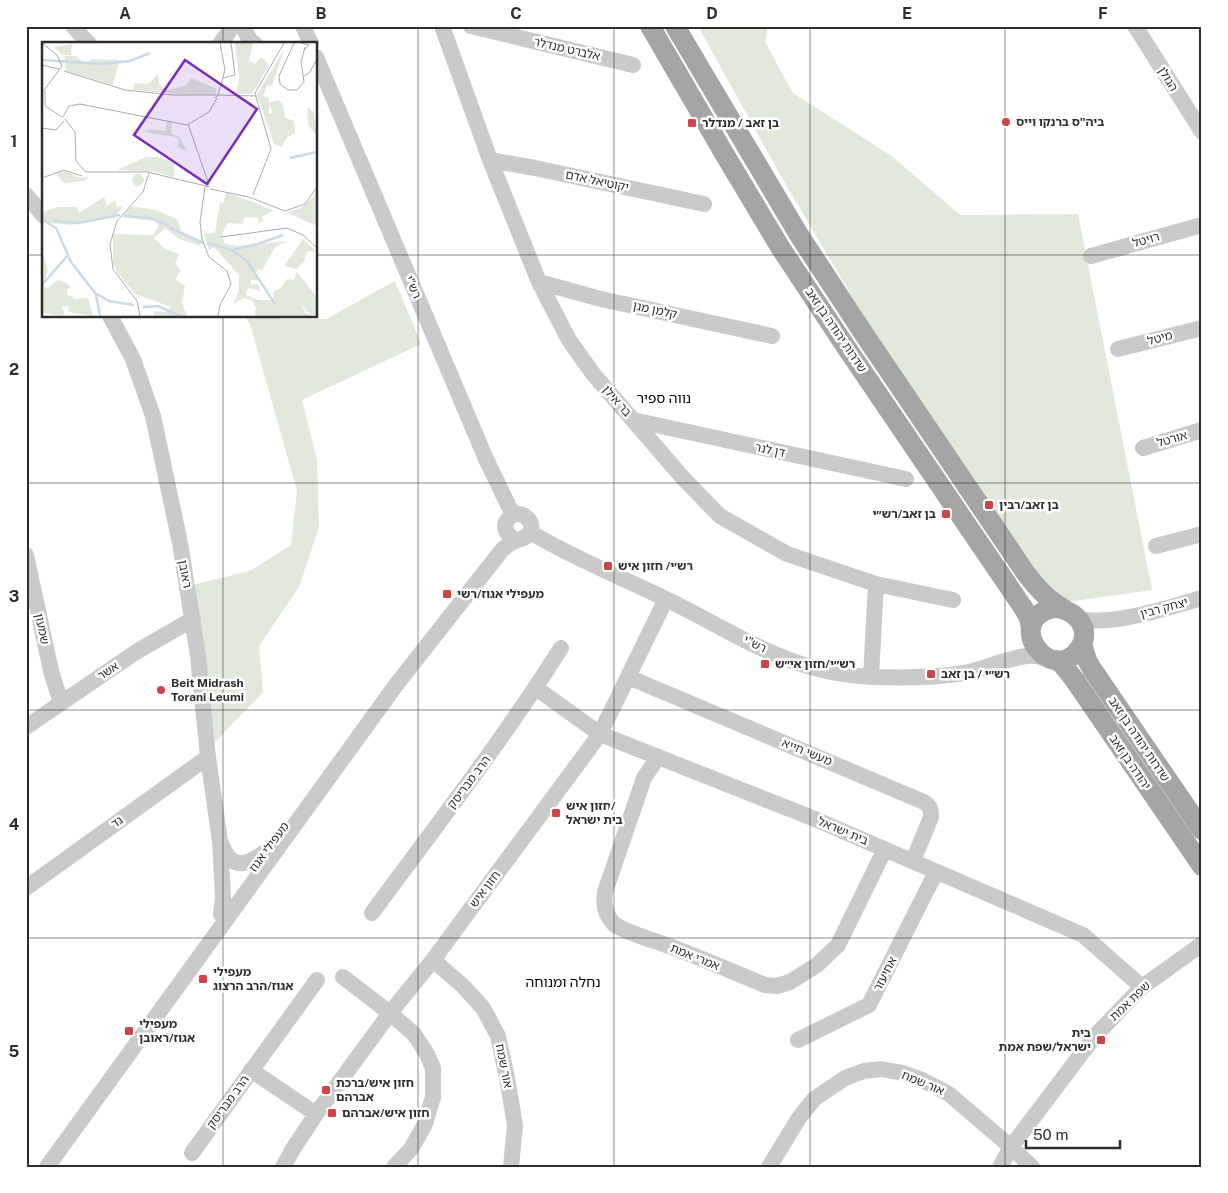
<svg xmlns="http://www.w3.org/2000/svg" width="1228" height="1193" viewBox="0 0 1228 1193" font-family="'Public Sans','Noto Sans Hebrew',sans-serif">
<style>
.green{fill:#e2e9dc}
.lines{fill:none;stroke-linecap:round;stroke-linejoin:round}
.minor{stroke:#cacaca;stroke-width:16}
.major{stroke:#a5a5a5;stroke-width:20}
.grid{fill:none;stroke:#2d2d2d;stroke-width:1;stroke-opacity:0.55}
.poi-dot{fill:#d14345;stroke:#fff;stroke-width:2}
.labels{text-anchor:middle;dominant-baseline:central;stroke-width:5;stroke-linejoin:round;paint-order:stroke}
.street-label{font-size:12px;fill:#2d2d2d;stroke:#fff}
.poi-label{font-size:12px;font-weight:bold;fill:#2d2d2d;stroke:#fff;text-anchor:start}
.neighbourhood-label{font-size:14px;fill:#000;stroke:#fff}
.inset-river{fill:none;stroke:#cadae7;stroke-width:2.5}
.inset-road{fill:none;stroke:#ababab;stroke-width:1}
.view{fill:#7b2cbf;fill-opacity:0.15;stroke:#7b2cbf;stroke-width:2.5}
.inset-edge{fill:none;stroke:#2d2d2d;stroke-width:2.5}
.neatline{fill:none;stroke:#2d2d2d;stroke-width:2}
.grid-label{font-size:16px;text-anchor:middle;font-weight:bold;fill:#2d2d2d}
</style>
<rect width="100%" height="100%" fill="#fff"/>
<!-- green -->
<path class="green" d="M698,26H768L765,42L793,93L893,157L960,215L1078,214L1152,590L1067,602L1034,577L876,337L782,178Z
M395,281L421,344L302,400L317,460L319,527L299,587L259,646L263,692L215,742L188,586L250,571L291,545L297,491L250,324L245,316H279L281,319H326Z"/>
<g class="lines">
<!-- minor -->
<path class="minor" d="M73,26L89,44
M242,26L250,40L255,44
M303,26L311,44
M442,26L490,160L539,282L569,340L594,375L683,478L720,516L787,554L876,584L871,677
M471,26L633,65
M1135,26L1202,132
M220,44L233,26
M316,57L486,459L513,515
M490,160L535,168L704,204
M26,195L44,216
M1091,256L1202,225
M539,282L601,299L772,336
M110,316L133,359L153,416L180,543L198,656L208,757L220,841L223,898L221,914
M1118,349L1202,328
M633,420L906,479
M1143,448L1202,430
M530,532C573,558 621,577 666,599C709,620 750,646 795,662C820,671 848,676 873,677C903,678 934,678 964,673C985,669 1005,659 1026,656C1034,655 1041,657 1049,658
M1156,546L1202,534
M26,555L51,671L61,703
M876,584L953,600
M1077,618C1108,628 1170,607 1202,598
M628,677L924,802C930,806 931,809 931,817L913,861
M536,688L600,734L810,817L1083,935L1142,987
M26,727L136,652L193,619
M658,757L644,778L605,892C603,904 605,915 614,924C626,933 656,941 672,947C703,959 734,972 765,985L777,986L790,982L817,965L838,945L885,849
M221,843C231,870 245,867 265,852
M26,888L208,757
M372,913C436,826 503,740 561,648
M433,960L463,986L483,1008L498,1036L507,1078L515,1125L511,1167
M343,977L390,1013L414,1034L427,1054L433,1068V1097L425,1124L411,1149L394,1167
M798,1040L869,1005L936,872
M251,1070L316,1114
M192,1153L317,980
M47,1167L396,685L502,550C506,546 510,543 515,541C520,539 525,539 529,534C538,521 518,506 508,519C501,528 508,537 517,540
M283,1167L293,1149L316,1114L390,1013L433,960L600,734L666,599
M769,1167L799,1118L814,1099L845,1078L864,1071L881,1069L903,1073L922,1080L949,1094L1011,1147L1032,1167
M1000,1167L1011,1147L1094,1037L1142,987L1202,944"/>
<!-- major -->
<path class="major" d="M650,26L725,155L780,247L846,347L1024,609L1029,618L1031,628
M675,26L799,235L864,334L1027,575C1040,591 1046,598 1064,609
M1053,608C1074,608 1094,628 1079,649C1051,687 1002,621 1053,608Z
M1082,644L1087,660L1092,669L1202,830
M1056,660L1062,664L1074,679L1202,866"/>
</g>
<!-- grid -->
<path class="grid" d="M223,26V44M418,26V1167M614,26V1167M810,26V1167M1005,26V1167M26,255H44M316,255H1202M223,316V1167M26,483H1202M26,710H1202M26,938H1202"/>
<!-- markers -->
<g class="poi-dot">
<circle cx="1006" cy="122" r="5"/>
<rect x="687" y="118" width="10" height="10" rx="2.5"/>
<rect x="984" y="500" width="10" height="10" rx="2.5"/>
<rect x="941" y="509" width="10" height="10" rx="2.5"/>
<rect x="603" y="561" width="10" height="10" rx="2.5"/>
<rect x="442" y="589" width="10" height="10" rx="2.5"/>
<rect x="760" y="659" width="10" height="10" rx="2.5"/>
<rect x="926" y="669" width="10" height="10" rx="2.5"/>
<circle cx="161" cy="690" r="5"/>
<rect x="551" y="808" width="10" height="10" rx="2.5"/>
<rect x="198" y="974" width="10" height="10" rx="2.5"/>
<rect x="124" y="1026" width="10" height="10" rx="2.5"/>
<rect x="1096" y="1035" width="10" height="10" rx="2.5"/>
<rect x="321" y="1085" width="10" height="10" rx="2.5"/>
<rect x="327" y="1108" width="10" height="10" rx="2.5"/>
</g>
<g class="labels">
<!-- street labels -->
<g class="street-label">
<text transform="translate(567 49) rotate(13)">אלברט מנדלר</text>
<text transform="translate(1168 79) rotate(58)">הגולן</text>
<text transform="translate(597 181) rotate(12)">יקוטיאל אדם</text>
<text transform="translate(1146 240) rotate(-16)">רויטל</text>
<text transform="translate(413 287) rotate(67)">רש"י</text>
<text transform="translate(655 310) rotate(12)">קלמן מגן</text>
<text transform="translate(836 330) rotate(56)">שדרות יהודה בן זאב</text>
<text transform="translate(1160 338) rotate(-15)">מיטל</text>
<text transform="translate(617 401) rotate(49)">בר אילן</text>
<text transform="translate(1172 439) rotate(-16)">אורטל</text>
<text transform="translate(770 450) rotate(12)">דן לנר</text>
<text transform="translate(185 574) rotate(80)">ראובן</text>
<text transform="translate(1164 608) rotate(-15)">יצחק רבין</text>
<text transform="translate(42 629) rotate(78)">שמעון</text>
<text transform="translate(755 644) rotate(26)">רש"י</text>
<text transform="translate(108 671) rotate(-34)">אשר</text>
<text transform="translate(1139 739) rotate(56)">שדרות יהודה בן זאב</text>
<text transform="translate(807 752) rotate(22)">מעשי חייא</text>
<text transform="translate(1130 762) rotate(56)">יהודה בן זאב</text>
<text transform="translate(469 782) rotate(-53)">הרב מבריסק</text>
<text transform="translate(117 822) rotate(-36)">גד</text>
<text transform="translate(843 831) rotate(23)">בית ישראל</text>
<text transform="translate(269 847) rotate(-54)">מעפילי אגוז</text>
<text transform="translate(485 889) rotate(-53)">חזון איש</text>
<text transform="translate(695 957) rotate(22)">אמרי אמת</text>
<text transform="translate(885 974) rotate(-63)">אחיעזר</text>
<text transform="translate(1130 1001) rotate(-44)">שפת אמת</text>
<text transform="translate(504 1066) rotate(79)">אור שמח</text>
<text transform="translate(923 1083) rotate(23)">אור שמח</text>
<text transform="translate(228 1102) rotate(-54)">הרב מבריסק</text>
</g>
<!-- poi labels -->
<g class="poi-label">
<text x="1016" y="122">ביה"ס ברנקו וייס</text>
<text x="702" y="123">בן זאב / מנדלר</text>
<text x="999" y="505">בן זאב/רבין</text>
<text x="936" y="514" text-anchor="end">בן זאב/רש״י</text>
<text x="618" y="566">רש׳י/ חזון איש</text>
<text x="457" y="594">מעפילי אגוז/רשי</text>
<text x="775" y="664">רש״י/חזון אי״ש</text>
<text x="941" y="674">רש״י / בן זאב</text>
<text x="171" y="683">Beit Midrash<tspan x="171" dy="14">Torani Leumi</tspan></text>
<text x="566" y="806">חזון איש/<tspan x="566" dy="14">בית ישראל</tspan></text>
<text x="213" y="972">מעפילי<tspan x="213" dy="14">אגוז/הרב הרצוג</tspan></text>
<text x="139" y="1024">מעפילי<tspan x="139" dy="14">אגוז/ראובן</tspan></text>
<text x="1091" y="1033" text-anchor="end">בית<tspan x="1091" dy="14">ישראל/שפת אמת</tspan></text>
<text x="336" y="1083">חזון איש/ברכת<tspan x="336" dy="14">אברהם</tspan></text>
<text x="342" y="1113">חזון איש/אברהם</text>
</g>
<!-- neighbourhood labels -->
<g class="neighbourhood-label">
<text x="664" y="398">נווה ספיר</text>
<text x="563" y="982">נחלה ומנוחה</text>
</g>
</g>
<!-- overview -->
<g transform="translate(42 42)">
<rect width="275" height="275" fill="#fff"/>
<path d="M193,1H211L207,19L213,22L219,15L227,23L210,52H194L197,35ZM30,2L29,13H20L12,5ZM243,5L230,44L225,43L221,54L227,56V72L231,70L227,61L236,58L241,62L243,76L252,79L253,91L244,96L240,105L232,102L215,53ZM22,14H34L43,22L49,17L77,18L71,43L24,29ZM116,32L117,42L126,48L145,43L149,36L175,47L173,53H149L92,48V41L106,42ZM265,65L272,70L275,94L266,83ZM125,80L130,81L129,91L137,95L146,110L136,105L137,98L134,95L101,90L108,87L123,89ZM104,115H116L132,121V135L112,130L75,128ZM24,129L37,136L46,135L43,139L22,141L13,131ZM90 138a6 6 0 1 1 12 0a6 6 0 1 1-12 0ZM275,148V184L244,170L259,166L271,155L274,157L271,154ZM184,150L231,168L220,175L222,179L216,181V176L203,175L200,182L186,181L180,191L182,201L194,204L246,199L233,205L220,228L216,227L213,233L216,238H209V243L216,242L219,249L206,246L204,253L217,258H231L232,249L238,247L245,237L252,238L255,230L275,255V274L267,272L257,259L264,271L271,274H213L214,265L209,258L202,256L191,262L197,248V233L172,205L167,208L162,192L173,191L178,160L181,161ZM62,155L65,164L73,158L75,165L81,164L73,175L29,183L0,180V170L16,165H35L37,171ZM89,164L114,168L136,178L139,191L158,200L159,204L137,197L123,186L112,196L123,207L137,212L133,222L139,229L133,237L143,244L140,261L145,274H112V269L124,270L129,265L93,252L75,230L71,221V192L111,193L117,184L113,179L80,175ZM261,197L275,210L265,209L262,219L255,227L242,224ZM0,210L6,228L2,245L6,246L16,238L26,242L29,246L25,247V252L33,257L46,256L51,274L26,270L27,265L24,264L19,265L22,269L21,274L0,271Z" fill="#e2e9dc"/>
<path class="inset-river" d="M0,18L60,22L88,19L108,11M248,116L275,110M82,174L109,176L127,184M1,178L14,186L29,220L54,252L58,274M11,179L36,181L78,173M127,185L161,201M165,201L190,208L215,202M216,202L241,193M191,209L205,219L233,262M0,243L25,214M55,252L67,259L92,263M101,265L116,264L138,274"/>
<path class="inset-road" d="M0,1L15,13L20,24L0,51M252,1L237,34L238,42L246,48H255L262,40L259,20L263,5M259,1L267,3L262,8M0,23L17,27M22,29L83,48L131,53H176L173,56M261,35L268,30L275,17M181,36L193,33L189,1M3,49V64L20,75M176,53L183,28L178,1M176,53L214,54M21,75L27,64L38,62L145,83L167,70L175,56M23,77L33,90L34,119L44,130H105L164,144M146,82L167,143M0,86L14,88L22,79M0,136L22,128L40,134M168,144L163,145L158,180L160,197L167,215L185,229L189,242L178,263L176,274M168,147L207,155L243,169L263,162L275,145M211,153L229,107L213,51L242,1M179,195L245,186L261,193L275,206M98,274L95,259L71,227L68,202L75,179L101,150L107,131"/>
<path class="view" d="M143,18L215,67L165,142L92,93Z"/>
<rect width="275" height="275" class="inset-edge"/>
</g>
<!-- border -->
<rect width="1228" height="1193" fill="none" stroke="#ffffff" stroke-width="55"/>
<!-- scale -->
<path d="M1026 1140v8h94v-8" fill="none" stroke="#2d2d2d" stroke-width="2.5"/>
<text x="1033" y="1140" font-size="15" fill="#2d2d2d" stroke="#ffffff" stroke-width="4" paint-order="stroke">50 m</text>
<rect x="28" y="28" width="1172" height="1138" class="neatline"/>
<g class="grid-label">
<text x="125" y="19">A</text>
<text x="321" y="19">B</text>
<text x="516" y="19">C</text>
<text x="712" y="19">D</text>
<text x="907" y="19">E</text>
<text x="1103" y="19">F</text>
<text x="14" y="147">1</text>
<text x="14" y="375">2</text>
<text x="14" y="602">3</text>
<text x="14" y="830">4</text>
<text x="14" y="1057">5</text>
</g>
</svg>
